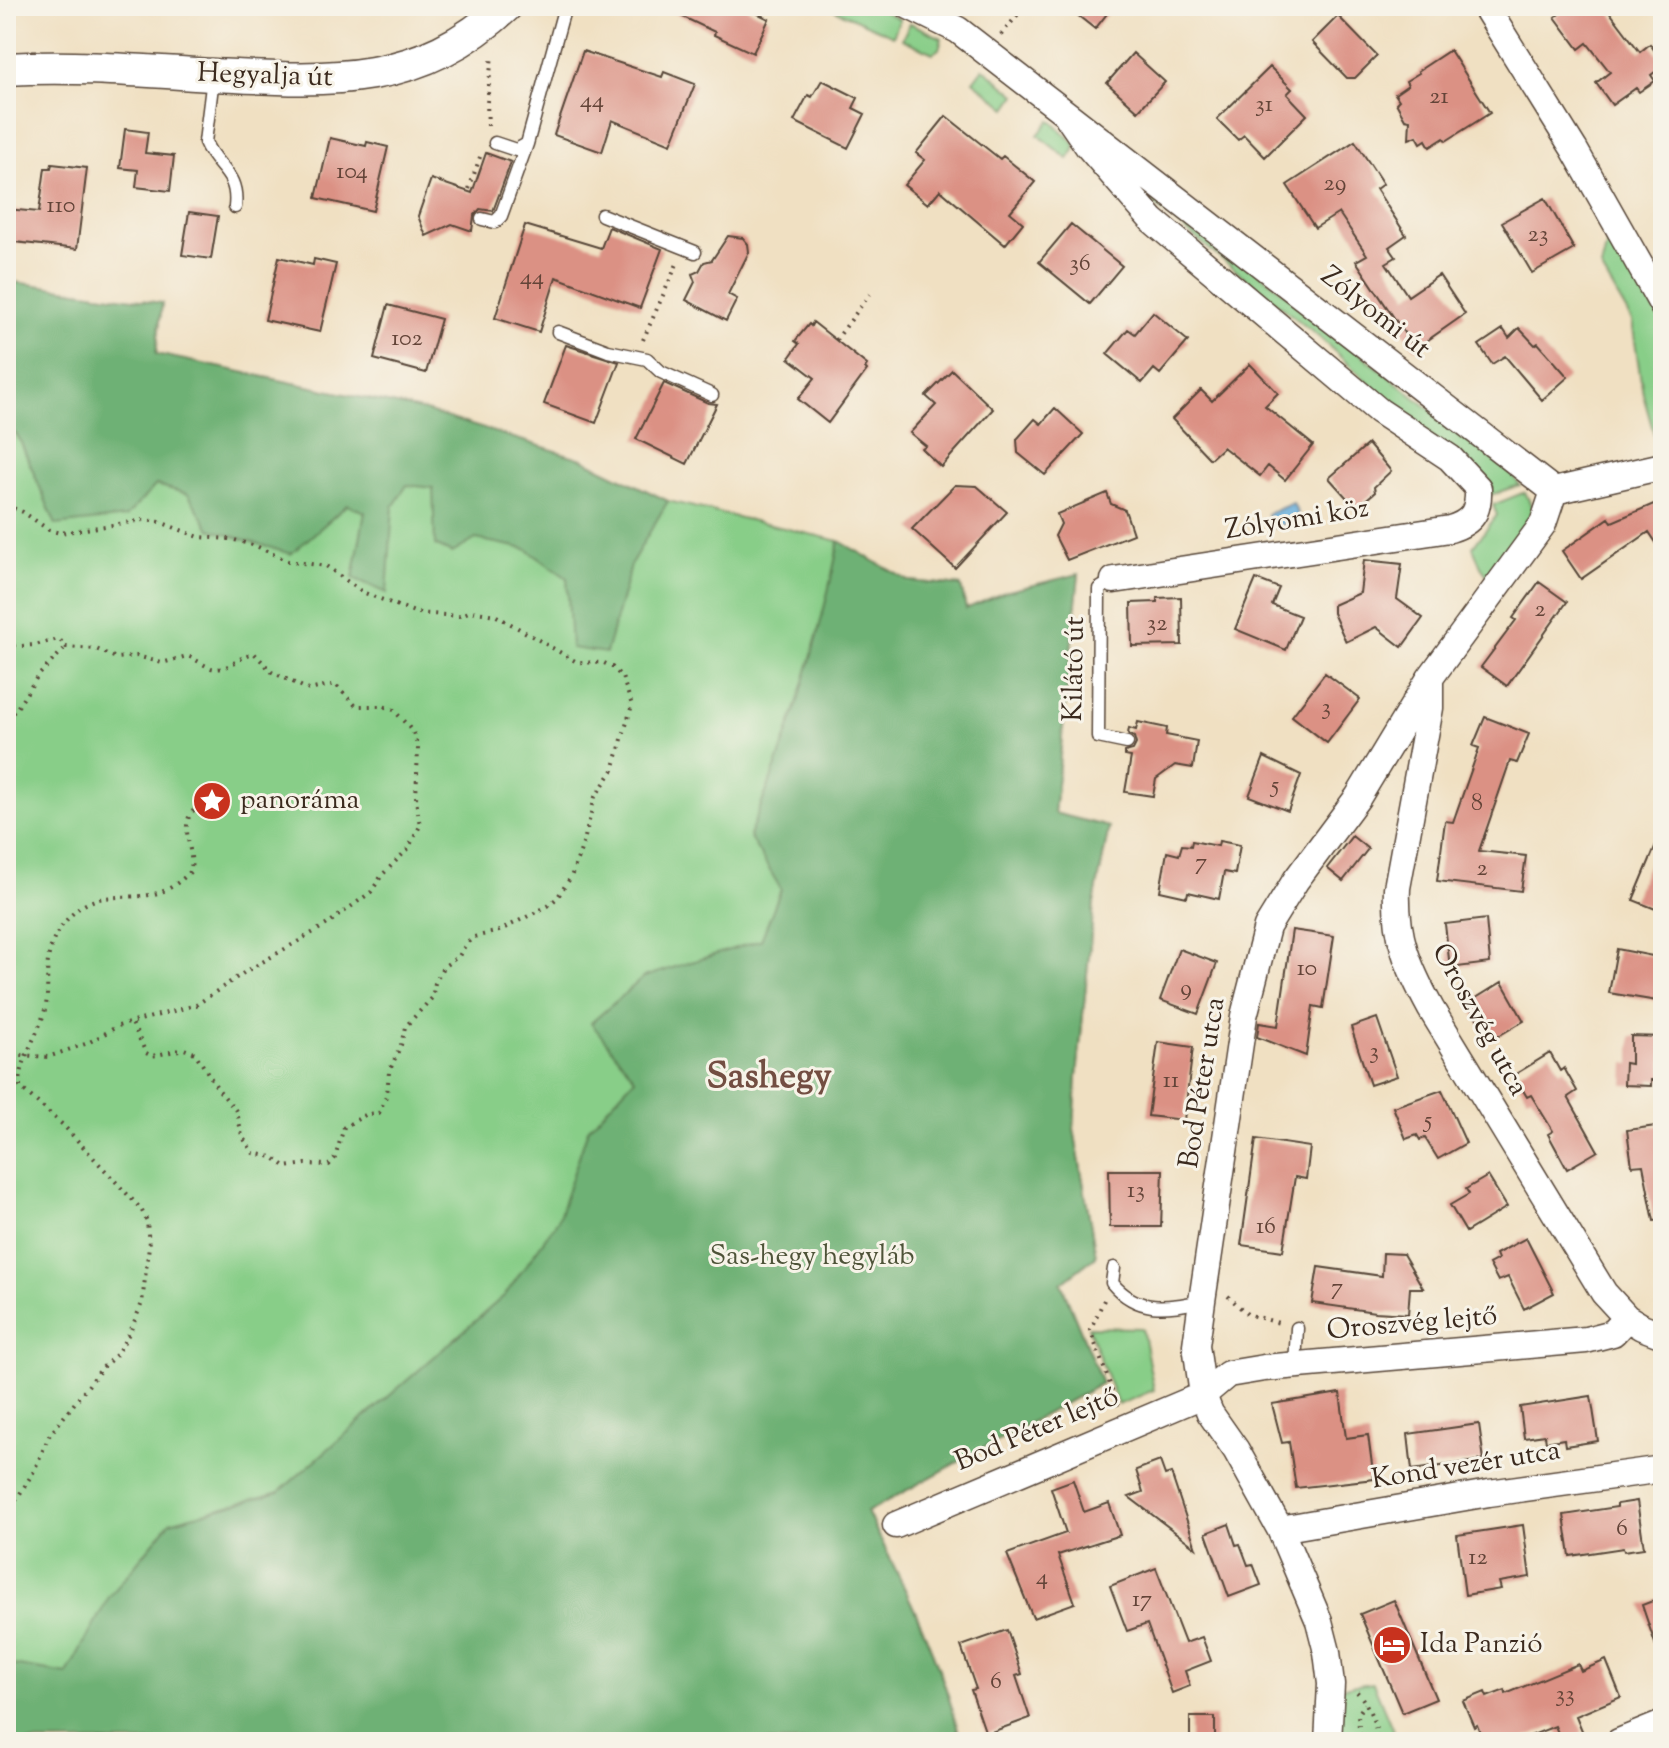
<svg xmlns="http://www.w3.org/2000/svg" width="1669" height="1748" viewBox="0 0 1669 1748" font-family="'Sorts Mill Goudy',serif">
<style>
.green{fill:#88ce88;stroke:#627c53;stroke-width:2}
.forest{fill:#6eb174;stroke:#546e49;stroke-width:2}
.water{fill:#64acdb;stroke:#506b7c;stroke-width:2}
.building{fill:#db9184}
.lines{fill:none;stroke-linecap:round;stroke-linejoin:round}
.service-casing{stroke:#564537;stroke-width:15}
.minor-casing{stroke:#564537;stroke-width:29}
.tertiary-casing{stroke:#564537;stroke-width:35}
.path{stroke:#564537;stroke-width:4;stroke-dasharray:2 6;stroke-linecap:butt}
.service{stroke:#fff;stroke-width:12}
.minor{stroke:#fff;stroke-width:26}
.tertiary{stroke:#fff;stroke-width:32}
.labels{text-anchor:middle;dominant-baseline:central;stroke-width:6;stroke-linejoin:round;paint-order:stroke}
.number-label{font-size:24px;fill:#634438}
.street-label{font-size:28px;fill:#3b2a1e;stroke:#f7f3e8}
.poi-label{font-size:28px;fill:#3b2a1e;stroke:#f7f3e8;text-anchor:start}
.park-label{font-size:28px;fill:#4e5338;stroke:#f7f3e8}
.district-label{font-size:36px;font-weight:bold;fill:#734e42;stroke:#f7f3e8}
</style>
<rect width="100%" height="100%" fill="#f7f3e8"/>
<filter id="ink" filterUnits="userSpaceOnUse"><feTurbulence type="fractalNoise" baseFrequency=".0125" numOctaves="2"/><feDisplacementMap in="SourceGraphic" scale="16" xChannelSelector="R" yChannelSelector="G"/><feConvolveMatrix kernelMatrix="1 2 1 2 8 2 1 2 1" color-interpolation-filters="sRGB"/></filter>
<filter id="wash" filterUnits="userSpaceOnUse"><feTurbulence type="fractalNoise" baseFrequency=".006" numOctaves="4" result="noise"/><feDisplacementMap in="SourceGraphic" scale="32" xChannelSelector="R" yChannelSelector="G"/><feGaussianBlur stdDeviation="1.8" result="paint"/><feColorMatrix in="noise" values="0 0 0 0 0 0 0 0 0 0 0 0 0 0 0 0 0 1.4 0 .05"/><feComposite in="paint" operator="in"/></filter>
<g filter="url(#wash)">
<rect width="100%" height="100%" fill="#f0e0c2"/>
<!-- green -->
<path class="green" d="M826,6H872L900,19L893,36Z
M910,23L942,38L939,49L933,53L902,39Z
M983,68L1016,95L1007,108L973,81Z
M1050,120L1075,144L1074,150L1068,159L1038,135Z
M1119,161L1511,474L1520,485L1490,495L1320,338L1146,198Z
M1613,238L1663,324V451L1659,452L1643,394L1632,321L1601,268L1608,239Z
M6,281L162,303L156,354L425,411L582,459L668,501L839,541L909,581L961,586L966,609L1005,592L1079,574L1054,813L1109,827L1094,903L1077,1076L1074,1129L1096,1256L1061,1283L1102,1383L867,1512C905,1587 942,1660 961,1742H6Z
M1525,492L1532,507L1529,521L1490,579L1481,567L1473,547L1497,515L1493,505Z
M1088,1327L1142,1328L1154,1390L1118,1405Z
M1373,1683L1398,1742H1338L1342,1687Z"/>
<!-- forest -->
<path class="forest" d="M6,281L162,303L156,354L425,411L582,459L668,501L632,562L606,653L571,648L567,578L526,549L476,539L452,553L435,545L433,488L407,485L393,507L387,593L353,578L365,512L347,505L291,554L210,529L188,494L156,485L126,517L56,525L18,436L6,427Z
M839,541L909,581L961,586L966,609L1005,592L1079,574L1054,813L1109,827L1094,903L1077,1076L1074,1129L1096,1256L1061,1283L1102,1383L867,1512C905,1589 941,1657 961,1742H6V1664L67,1674L109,1597L170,1522L279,1492L505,1295L558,1220L588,1129L635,1078L591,1023L644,977L761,940L781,889L749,836C789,739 819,643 839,541Z"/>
<!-- water -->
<path class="water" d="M1293,503L1299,517L1273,528L1267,514Z"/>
<g id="blocks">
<!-- building -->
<path class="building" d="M660,6H742L769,19L753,53L714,35L715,32Z
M1066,6H1113L1095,29Z
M1570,6H1605L1640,52L1650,44L1663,63V66L1651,75L1655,81L1639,92L1636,88L1612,105L1596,83L1610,72L1587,43L1579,49L1555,17Z
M1338,16L1377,56L1355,78H1347L1312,42Z
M1450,50L1490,113L1446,141L1444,138L1430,147L1426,140L1421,143L1417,136L1409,139L1410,120L1405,119L1396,103L1399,100L1395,94L1408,85L1406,81L1419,73L1418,71Z
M583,51L662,77L664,72L695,84L671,144L612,120L602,152L554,135Z
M1133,53L1165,82L1138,111L1107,83Z
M1270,67L1292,89L1287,94L1307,115L1265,157L1244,135L1238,140L1217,119Z
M822,80L858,98L853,108L865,114L848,148L794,121L808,95L812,97Z
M946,116L1000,159L1003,156L1035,182L1010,212L1023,223L1005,245L940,190L928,204L904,185L925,160L916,153Z
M125,129L148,132L145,153L174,156L170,191L136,187L138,170L120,168Z
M330,138L366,146L367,142L388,147L373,211L316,198Z
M1355,141L1383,184L1376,189L1406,235L1389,247L1396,257L1386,263L1408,296L1439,275L1465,314L1415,349L1356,261L1367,255L1339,213L1315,228L1287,185Z
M486,153L511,162L493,211L480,209L474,216L472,231L452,224L426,236L418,216L431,179L472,193Z
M52,164L87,168L77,249L6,241V209L39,212L45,168H51Z
M1545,198L1574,249L1532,273L1502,222Z
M189,212L218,216L211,259L182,255Z
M1071,224L1122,266L1090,304L1039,262Z
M525,225L601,248L609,227L662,249L640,308L556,277L539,332L495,318Z
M728,236L743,238L748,244L749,252L728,294L737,299L726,321L686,300L695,282L692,274L699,271L704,262L712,260Z
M279,257L313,265L314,259L336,264L320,332L265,320Z
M388,305L441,319L426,373L374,359Z
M1153,312L1188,341L1160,374L1154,369L1142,383L1107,354L1128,329L1135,334Z
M813,322L867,365L865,368L867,370L828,423L798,399L815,378L789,358L799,344L795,341L809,324L811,326Z
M1519,328L1535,345L1538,343L1568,377L1542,400L1505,356L1492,364L1479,345L1503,329L1509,338Z
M566,345L619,362L596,423L544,404Z
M1250,364L1278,393L1265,406L1313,445L1285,480L1268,466L1260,476L1223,447L1210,459L1172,419L1201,390L1212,401Z
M952,370L993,409L941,467L922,449L926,446L910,433L936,405L926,396Z
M664,383L708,403L717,404L687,464L636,439Z
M1055,408L1083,434L1045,475L1018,453L1017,439L1035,419L1041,424Z
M1368,444L1391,471L1374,487L1375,492L1356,508L1329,478Z
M955,485L977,486L1007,512L955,568L912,529Z
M1107,493L1111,504L1125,510L1133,534L1067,560L1055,536L1061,524L1057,514Z
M1663,500V553L1649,532L1581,579L1562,551L1609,518L1612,522Z
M1364,560L1402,564L1397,599L1423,618L1402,647L1376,627L1346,642L1333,613V605L1360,593Z
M1256,579L1279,588L1272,605L1300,616L1286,650L1235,629Z
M1539,582L1567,602L1507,686L1481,667L1516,620L1513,618Z
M1181,597L1182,645L1132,646L1131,603L1157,602V598Z
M1325,673L1360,699L1327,743L1292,716Z
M1485,717L1529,734L1517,763L1510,761L1479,851L1526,856L1521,891L1437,881L1445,821L1453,822L1479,748L1473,746Z
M1138,722L1167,728L1166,735L1197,741L1193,768L1175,765L1156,779L1153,796L1125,792L1131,757L1125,756V752L1133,750L1136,744L1134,737L1128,734L1129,728L1136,730Z
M1264,757L1301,775L1288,811L1249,796Z
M1663,828V912L1633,900Z
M1352,836L1368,849L1343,881L1327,868Z
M1192,841L1218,846L1219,841L1240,845L1235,874L1224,872L1219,899L1188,892L1187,897L1160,891L1167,852L1179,855L1182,845L1191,846Z
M1486,919L1490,963L1450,968L1445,924Z
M1292,930L1334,936L1323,1008L1313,1006L1306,1056L1257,1037L1259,1023L1278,1026Z
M1179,949L1217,963L1198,1014L1160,1000Z
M1617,949L1663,958V1002L1609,993Z
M1502,982L1524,1021L1490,1041L1468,1003Z
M1377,1018L1397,1076L1370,1085L1351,1027Z
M1631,1036L1663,1037V1080H1651V1086L1624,1085L1625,1063L1631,1064Z
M1158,1042L1193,1047L1184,1120L1148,1116Z
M1550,1053L1560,1071L1564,1068L1577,1091L1568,1097L1598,1151L1567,1169L1548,1134L1553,1131L1531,1095L1527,1097L1514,1075Z
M1442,1090L1466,1143L1438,1159L1425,1138L1420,1140L1417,1135L1406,1139L1393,1107Z
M1663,1125V1220L1654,1221L1643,1165L1632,1166L1627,1130Z
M1256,1139L1310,1147L1306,1179L1295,1177L1283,1251L1241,1245Z
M1109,1170H1163L1161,1227H1110Z
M1488,1176L1507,1207L1466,1232L1450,1205L1469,1194L1466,1189Z
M1526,1238L1554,1293L1524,1309L1508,1277L1498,1281L1489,1264L1498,1259L1496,1254Z
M1383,1253L1403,1254L1423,1288H1410L1408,1314L1375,1312L1312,1303L1318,1267L1382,1276Z
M1340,1393L1346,1438L1368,1435L1374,1479L1296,1488L1289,1442L1282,1443L1272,1404Z
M1591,1396L1598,1441L1565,1446L1564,1439L1546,1442L1545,1435L1524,1438L1520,1407Z
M1479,1424L1484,1460L1412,1470L1408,1434Z
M1160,1461L1165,1475L1171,1473L1196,1548L1129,1497L1143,1492L1136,1470Z
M1073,1480L1084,1512L1109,1503L1120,1535L1058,1555L1075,1603L1033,1618L1007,1554L1066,1533L1051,1488Z
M1637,1501L1644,1548L1624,1551L1623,1548L1570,1556L1564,1515L1617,1507V1504Z
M1229,1524L1236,1545L1240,1544L1248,1565L1253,1564L1261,1585L1229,1597L1206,1533Z
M1523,1525L1530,1577L1499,1582L1501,1589L1465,1595L1457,1535Z
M1156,1568L1185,1643L1202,1637L1211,1661L1185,1671L1190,1686L1172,1693L1147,1624L1127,1631L1110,1586Z
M1663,1597V1657L1660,1658L1642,1605Z
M1394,1600L1436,1699L1402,1713L1360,1614Z
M1007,1630L1022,1674L1016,1676L1030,1718L986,1734L971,1690L976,1689L961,1646Z
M1606,1660L1621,1697L1576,1716L1583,1733L1562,1742L1555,1726L1515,1742H1484L1477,1725L1474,1727L1463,1701L1485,1692L1487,1697L1505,1690L1506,1694L1578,1664L1581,1671Z
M1190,1717H1215V1742H1190Z"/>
</g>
</g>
<g filter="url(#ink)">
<use href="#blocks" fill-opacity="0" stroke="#564537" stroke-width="2"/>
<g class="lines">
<!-- service casing -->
<g class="service-casing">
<path id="service" d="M213,78L205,142C216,169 239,172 235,207
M495,143L516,150L527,144
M602,215L695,252
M482,219L495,222L501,216L527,144L565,6
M558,332L608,351L647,359L661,372L712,395
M1114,580L1099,589L1098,737L1127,743
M1114,1268L1112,1283C1138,1314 1167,1308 1202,1301
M1295,1366L1297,1328"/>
</g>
<!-- minor casing -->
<g class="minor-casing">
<path id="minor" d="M909,6L958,30L1554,491L1663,466
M1485,6L1574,149L1663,306
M1068,117L1088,146L1152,220L1379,411L1450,458L1478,488C1479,511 1473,522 1450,529L1114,580
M1430,682V708L1397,888C1395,937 1408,967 1431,1009L1604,1293L1627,1318L1642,1327L1663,1335
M896,1525L1203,1395L1228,1374L1264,1368L1586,1340L1613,1333L1627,1318
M1280,1529L1489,1493L1663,1469
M1328,1742L1331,1684L1327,1652L1319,1621L1280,1529L1236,1450L1210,1413L1203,1395L1196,1345L1202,1301L1244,1016L1267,927L1296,880L1358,797L1430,678L1543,524L1554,491
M1619,1742L1663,1724"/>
</g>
<!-- tertiary casing -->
<g class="tertiary-casing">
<path id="tertiary" d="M6,69C75,65 145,71 213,75C325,81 417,89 506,6"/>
</g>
<!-- path -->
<path class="path" d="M1001,35L1025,6
M488,126L487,103L492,55
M469,189L481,154
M643,340L677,264
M836,340L870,294
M6,509L13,508L23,512L49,530L60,533L144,520L160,522L199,537L231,539L256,546L288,561L326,566L362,592L417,613L459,616L471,611L495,615L577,662L604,663L612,667L622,677L632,705L613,770L595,797L584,841L571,877L557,898L548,906L499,931L474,937L466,944L459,956L443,967L435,983L432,998L405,1027L401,1045L389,1072L387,1094L379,1113L367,1114L344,1127L335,1158L329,1165L306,1164L286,1167L273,1157L253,1153L242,1136L237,1112L218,1089L195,1053L184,1049L152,1056L146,1053L132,1023
M6,647L35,645L59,639L66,647L96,649L116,658L137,656L162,663L187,656C196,659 203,665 211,668C228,672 239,656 254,653L272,672L309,690L335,684L356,706H383L394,710L413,732L418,748L416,800L420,826L408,849L382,875L371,892L326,925L245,972L196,1005L118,1026L88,1043L48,1057L6,1054
M6,717L15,711L37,677L66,647
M1228,1296L1247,1314L1279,1323
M1104,1300L1090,1330L1118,1406
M6,1522L10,1510L34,1471L49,1436L102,1368L116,1355L130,1332L142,1303L149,1246L147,1221L141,1209L63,1125L20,1087C20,1055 40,1035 46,1005C49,987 45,968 50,950C56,928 76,904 99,899C120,895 141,899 161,892C172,888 182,880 191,871C195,844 172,819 205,802
M1357,1692C1368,1703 1377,1726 1378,1742
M1360,1742L1358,1714L1365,1704"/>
<!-- service -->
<use href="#service" class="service"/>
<!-- minor -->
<use href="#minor" class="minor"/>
<!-- tertiary -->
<use href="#tertiary" class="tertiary"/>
</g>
</g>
<!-- icons -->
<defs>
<g id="sight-disc" transform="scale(2)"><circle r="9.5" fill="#c8321e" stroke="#f7f3e8"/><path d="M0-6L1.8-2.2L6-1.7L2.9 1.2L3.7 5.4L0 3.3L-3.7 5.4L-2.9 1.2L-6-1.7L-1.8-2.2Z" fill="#fff"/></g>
<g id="hotel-disc" transform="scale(2)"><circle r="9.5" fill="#c8321e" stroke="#f7f3e8"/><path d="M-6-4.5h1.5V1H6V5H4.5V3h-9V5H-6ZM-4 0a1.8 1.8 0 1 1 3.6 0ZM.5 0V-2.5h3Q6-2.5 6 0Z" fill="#fff"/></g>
</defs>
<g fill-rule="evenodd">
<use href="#sight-disc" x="212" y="801"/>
<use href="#hotel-disc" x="1392" y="1645"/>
</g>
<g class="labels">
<!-- number labels -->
<g class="number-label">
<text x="1439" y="97">21</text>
<text x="592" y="101">44</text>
<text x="1264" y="105">31</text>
<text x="352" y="172">104</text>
<text x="1335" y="184">29</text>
<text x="61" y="206">110</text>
<text x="1538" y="235">23</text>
<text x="1080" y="264">36</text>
<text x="532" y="278">44</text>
<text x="407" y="339">102</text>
<text x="1540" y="610">2</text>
<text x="1157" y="624">32</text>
<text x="1326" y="708">3</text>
<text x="1275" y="786">5</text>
<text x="1477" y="804">8</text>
<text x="1201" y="863">7</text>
<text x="1482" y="869">2</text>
<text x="1307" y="969">10</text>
<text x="1186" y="989">9</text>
<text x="1374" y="1052">3</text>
<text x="1171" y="1081">11</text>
<text x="1428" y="1121">5</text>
<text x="1136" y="1191">13</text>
<text x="1266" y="1227">16</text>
<text x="1337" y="1288">7</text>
<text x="1622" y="1529">6</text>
<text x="1478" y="1558">12</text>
<text x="1042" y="1578">4</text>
<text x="1142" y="1600">17</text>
<text x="996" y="1682">6</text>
<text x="1565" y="1695">33</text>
</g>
<!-- street labels -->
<g class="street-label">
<text transform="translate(265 76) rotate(2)">Hegyalja út</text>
<text transform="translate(1375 313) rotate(38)">Zólyomi út</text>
<text transform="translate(1297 520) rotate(-9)">Zólyomi köz</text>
<text transform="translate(1075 669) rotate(-89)">Kilátó út</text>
<text transform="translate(1479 1020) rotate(61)">Oroszvég utca</text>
<text transform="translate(1203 1083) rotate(-81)">Bod Péter utca</text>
<text transform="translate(1412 1324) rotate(-5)">Oroszvég lejtő</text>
<text transform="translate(1037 1430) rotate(-23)">Bod Péter lejtő</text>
<text transform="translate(1466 1466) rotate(-9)">Kond vezér utca</text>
</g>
<!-- poi labels -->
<g class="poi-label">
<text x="240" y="801">panoráma</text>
<text x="1420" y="1645">Ida Panzió</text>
</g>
<!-- park labels -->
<g class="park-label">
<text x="812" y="1257">Sas-hegy hegyláb</text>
</g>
<!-- district labels -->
<g class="district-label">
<text x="769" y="1078">Sashegy</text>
</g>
</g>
<!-- margin -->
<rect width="1669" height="1748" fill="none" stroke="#f7f3e8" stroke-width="32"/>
</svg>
